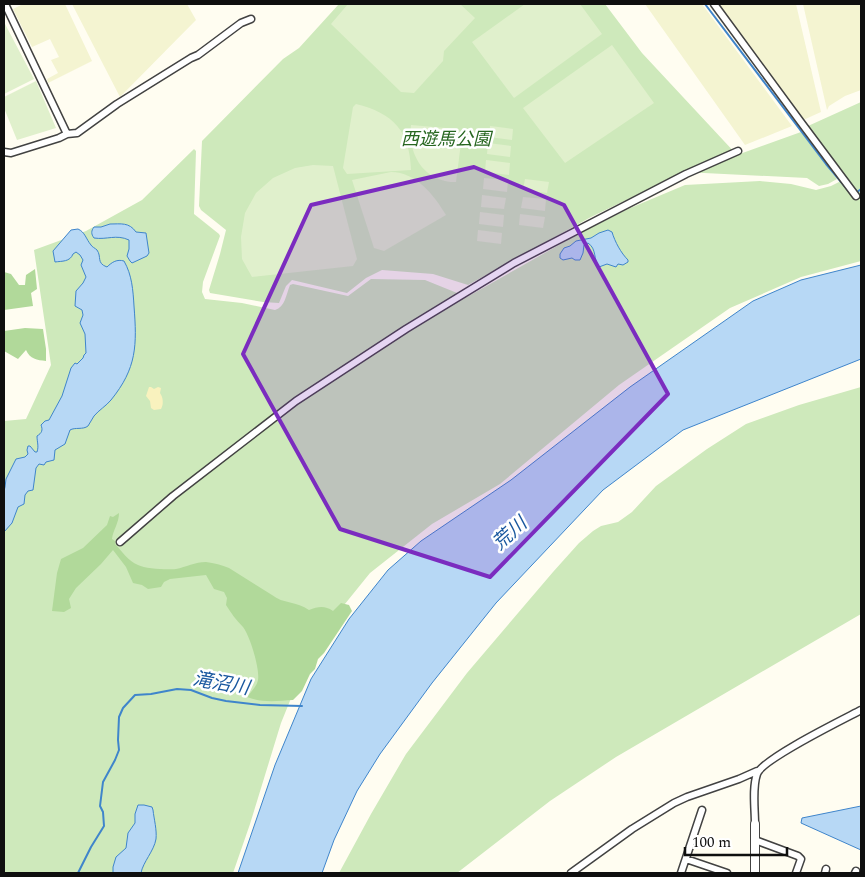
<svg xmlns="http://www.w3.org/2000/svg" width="865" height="877" viewBox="0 0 865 877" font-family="Spectral,'Noto Sans JP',serif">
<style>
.farmland{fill:#f4f4d1}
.green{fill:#cee9bb}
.forest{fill:#b1d99a}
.sand{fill:#f9f2be}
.pitch{fill:#e0f0cc}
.water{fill:#b7d8f5;stroke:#3f85cb}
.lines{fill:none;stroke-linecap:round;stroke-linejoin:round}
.stream{stroke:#3f85cb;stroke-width:2}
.minor-casing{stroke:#424242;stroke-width:9}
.tertiary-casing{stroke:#424242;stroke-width:10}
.minor{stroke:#fff;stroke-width:6}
.tertiary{stroke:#fff;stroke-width:8}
.marked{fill:#7b2cbf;fill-opacity:0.2;stroke:#7b2cbf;stroke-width:4;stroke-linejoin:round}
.labels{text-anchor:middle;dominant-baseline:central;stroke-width:5;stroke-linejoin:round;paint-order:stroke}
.park-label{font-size:18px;font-style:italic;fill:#276620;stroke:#fff}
.water-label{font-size:19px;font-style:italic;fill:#1a589f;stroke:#fff}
</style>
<rect width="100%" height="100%" fill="#fffdf1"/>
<!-- farmland -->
<path class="farmland" d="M23,4H65L92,61L48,83L47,79L58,73L51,60L59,57L50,39L32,47L13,9Z
M72,4H187L196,20L120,97Z
M645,4H702L792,126L745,145Z
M718,4H796L821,112L801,121Z
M803,4H861V90L845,96L829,106L827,110Z"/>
<!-- green -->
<path class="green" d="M339,4H605L642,53L737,155L801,132L837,179L828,184L819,186L807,178L684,172L591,217L468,285L433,274L382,270L366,278L347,293L292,280L286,286L279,303L263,302L210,293L209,290L220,254L226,230L201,210L199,206L202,141L283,59L299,48Z
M861,102V261L801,277L730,308L619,385L500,484L432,524L370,573L332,620L298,681L281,723L250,824L233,873H4V421L26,419L51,365L34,250L86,231L142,200L194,149L196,151L194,214L219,234L220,236L203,282L202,292L205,299L242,303L275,310C285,307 286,295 290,285L293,284L348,296L371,279L425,280L467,297L573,237L628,209L685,185L760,181L791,184L816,190L831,186L839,182L843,174L808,126Z
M861,387V614L616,757L550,801L457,873H339L371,814L406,754L467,673L553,572L579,543L593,531L601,526L618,522L632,512L656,486L707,449L746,424L799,405Z"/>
<!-- forest -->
<path class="forest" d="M35,269L37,289L31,293L33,306L4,310V272L11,274L19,285H25L26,275Z
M25,328L43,329L46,349V361C37,360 30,359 26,350L18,359L4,351V331Z
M119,513C119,523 113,530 112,539L115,541V544C122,551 128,561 138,565C146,569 167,570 176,569C186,567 195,562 206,562C214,563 222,565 229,568L272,595C283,604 297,601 309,610C318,607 324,605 333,611L341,603L349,605L352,611L324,653L318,659L315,669L310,674L302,691L293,700C277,701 262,703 247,697C251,692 257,686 258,680C260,669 250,636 243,627C236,620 231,613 226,605L227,598L224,592L214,589L206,575L170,579L164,582L161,587L148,589L142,585L133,583L126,567L113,550L101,564L76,588L69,599L71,608L64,612L52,611L57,573L61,559L83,548L107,525L110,516L113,517Z"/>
<!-- sand -->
<path class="sand" d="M149,387H151L154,389L158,387L161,388L160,393C163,397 164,404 161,409L154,410L151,408L150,401L146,396Z"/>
<!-- pitch -->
<path class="pitch" d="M348,4H460L475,18L444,51L443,61L414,93L401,92L331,24Z
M525,4H580L602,34L514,98L472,42Z
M4,22L34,79L4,94Z
M612,45L654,103L565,163L523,108Z
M36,81L56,128L17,140L4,108V97Z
M356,104C393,113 410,131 411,170L347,174L343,168L353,107Z
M411,125L457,129L462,135L456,182C453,182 448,182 445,181C419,175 408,149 411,125Z
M490,126L513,129L512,140L489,137Z
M488,143L511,146L510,157L487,154Z
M486,160L510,163L509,175L485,172Z
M313,165L333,166L357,259L353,266L252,277L242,259L241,237L245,213L256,193L273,178L295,168Z
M391,172C416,172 434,195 446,215L384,251L374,248L352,180Z
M484,178L508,180L507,192L483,189Z
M525,179L549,182L547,193L523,190Z
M482,195L506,198L504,209L481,207Z
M523,197L546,199L545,211L521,208Z
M480,212L504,215L503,227L479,224Z
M520,214L545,217L543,228L519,225Z
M478,230L502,233L501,244L477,241Z"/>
<!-- water -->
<path class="water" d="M110,224C121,224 129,222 136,232L146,233L149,253L147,256L132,263L130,261L127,256L129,249V240C116,234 107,240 94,238C91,234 91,231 94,227H101Z
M78,229C85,232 86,239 91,245C92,247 95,248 97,250C102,257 96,263 107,267C112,262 117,259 124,261C132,275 133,290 134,306C137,345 137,368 111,400C106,406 99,410 94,416C92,419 90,423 88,426C83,430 75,427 70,430L65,444L55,450L54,460L46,462L44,465L39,464L36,468L33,490L28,491L25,495L24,504L18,507L12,523L4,532V491L5,487L6,479L16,459L25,457L28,454L27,450L28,446H30L35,452H37C39,446 37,442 37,436C42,433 43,430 41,425L45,421L49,420L62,396L71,368L75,363L77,364L83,358L84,355L86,353L85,334L80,323L83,315L82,310L75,306L76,291L83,283L86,277L81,265L83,260L80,255L76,252L73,254C70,262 62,261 55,262L53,251L71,230Z
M608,230L612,232C615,242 621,253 628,260V262L623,265L618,264L616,267L607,264L599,267C593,259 597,249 588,243L584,245L583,253L580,260H575L572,258L563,260L560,258V254L564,248L570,246L576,241L591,238L599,233Z
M861,265V359L683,430L603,490L496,603L432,683L380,754L357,791L334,840L322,873H238L275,765L311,679L349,619L388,570L421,541L511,480L630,387L753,301L801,280Z
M138,805H144L152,807L153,810C154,819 157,830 156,839C154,851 143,862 141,873H113V867L116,857L126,848L128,833L135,823V814Z
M861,806V850L801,823L802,818Z"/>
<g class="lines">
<!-- stream -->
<path class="stream" d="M705,4L826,164L853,196
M856,193L861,189
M78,873L91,847L104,826L103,812L100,806L103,782L115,760L119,750L118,740L119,717L123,708L135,695L151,694L177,689L191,690L212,698L226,701L260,705L302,706"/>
<!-- minor casing -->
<g class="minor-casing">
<path id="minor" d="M5,4L67,134
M714,4L800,121L856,196
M4,152L11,153L59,138L67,134L77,133L117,104L191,58L198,55L241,23L251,19
M120,542L173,496L296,401L406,329L514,263L686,174L738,151
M755,824C755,809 752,788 757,774C762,759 844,719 861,710
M755,840L798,856L801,859L796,873
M686,859L727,873
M571,873L632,829L674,803L687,797L739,779L757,771
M681,873L702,810
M825,873L826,869
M855,873L856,871"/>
</g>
<!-- tertiary casing -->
<g class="tertiary-casing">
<path id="tertiary" d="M755,873V824"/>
</g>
<!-- minor -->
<use href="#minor" class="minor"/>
<!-- tertiary -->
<use href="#tertiary" class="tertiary"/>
</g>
<!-- marked area -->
<path class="marked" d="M474,167L564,205L668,394L490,577L340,529L243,354L311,205Z"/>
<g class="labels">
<!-- park labels -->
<g class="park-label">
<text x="446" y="139">西遊馬公園</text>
</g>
<!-- water labels -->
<g class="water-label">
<text transform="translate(510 534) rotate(-42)">荒川</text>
<text transform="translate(221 684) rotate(10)">滝沼川</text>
</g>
</g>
<!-- border -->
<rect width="865" height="877" fill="none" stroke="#0f0f0f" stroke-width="10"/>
<!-- scale -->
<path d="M685 847v8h102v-8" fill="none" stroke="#0f0f0f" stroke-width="2.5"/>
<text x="692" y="847" font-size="15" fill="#0f0f0f" stroke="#ffffff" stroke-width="4" paint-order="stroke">100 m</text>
</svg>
